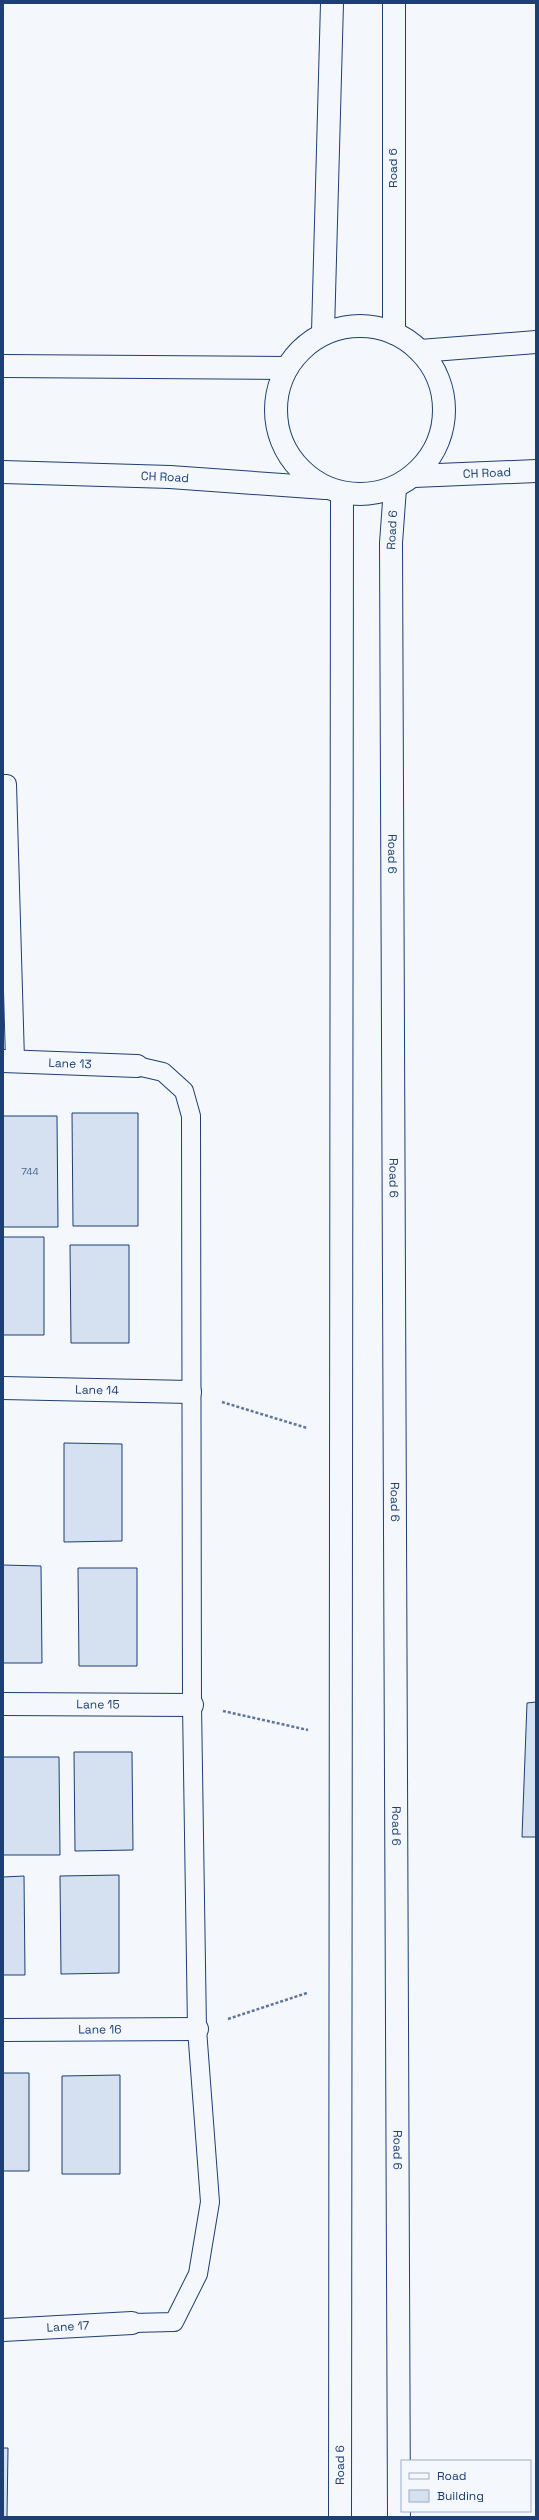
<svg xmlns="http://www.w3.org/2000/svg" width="539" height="2520" viewBox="0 0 539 2520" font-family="'Space Grotesk',sans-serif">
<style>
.building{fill:#d5e0f0;stroke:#1d3f73}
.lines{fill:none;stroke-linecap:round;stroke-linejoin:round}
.service-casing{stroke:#1d3f73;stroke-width:20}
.minor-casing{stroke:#1d3f73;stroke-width:24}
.tertiary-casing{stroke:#1d3f73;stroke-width:24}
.path{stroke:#5e769c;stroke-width:2.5;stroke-dasharray:3 2;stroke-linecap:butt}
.service{stroke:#f4f7fb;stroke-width:18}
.minor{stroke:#f4f7fb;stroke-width:22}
.tertiary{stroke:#f4f7fb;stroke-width:22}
.labels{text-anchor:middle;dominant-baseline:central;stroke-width:3;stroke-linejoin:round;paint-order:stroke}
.number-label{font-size:10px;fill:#4b6792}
.street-label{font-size:12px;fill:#1d3f73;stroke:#f4f7fb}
</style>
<rect width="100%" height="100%" fill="#f4f7fb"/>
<!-- building -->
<path class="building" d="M72,1113H138V1226H73Z
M3,1116H57L58,1227H3Z
M3,1237H44V1335H3Z
M70,1245H129V1343H71Z
M64,1443L122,1444V1541L64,1542Z
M3,1565L41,1566L42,1663H3Z
M78,1568H137V1666H79Z
M536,1702V1837H522L527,1703Z
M74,1752H132L133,1850L75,1851Z
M3,1757H59L60,1855H3Z
M119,1875V1973L61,1974L60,1876Z
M24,1876L25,1975H3V1877Z
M3,2073H29V2171H3Z
M120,2075V2174H62V2076Z
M3,2448H8L7,2517H3Z"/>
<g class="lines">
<!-- service casing -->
<g class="service-casing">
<path id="service" d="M3,784H7L15,1060
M132,2323L174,2322L198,2274L210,2202L197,2029L192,1705L191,1116L184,1091L163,1072L137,1066"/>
</g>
<!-- minor casing -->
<g class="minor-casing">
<g id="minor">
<path id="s1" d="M3,1061L137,1066"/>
<path id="s2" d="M3,1388L190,1392"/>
<path id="s3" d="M3,1704L192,1705"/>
<path id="s4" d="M3,2030L197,2029"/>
<path id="s5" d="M3,2330L132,2323"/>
</g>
</g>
<!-- tertiary casing -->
<g class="tertiary-casing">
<g id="tertiary">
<path d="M394,3V333"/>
<circle cx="360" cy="410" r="84"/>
<path d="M323,332L332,3"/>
<path d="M420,351L536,342"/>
<path d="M3,366L287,368"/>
<path id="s6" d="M3,472L170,477L325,488"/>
<path id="s7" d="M414,476L536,471"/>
<path id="s8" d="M395,488L391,543L399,2517"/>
<path id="s9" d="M340,2517L342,493"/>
</g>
</g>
<!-- path -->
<path class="path" d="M222,1402L307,1428
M223,1711L308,1730
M228,2019L307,1993"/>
<!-- service -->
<use href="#service" class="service"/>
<!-- minor -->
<use href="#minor" class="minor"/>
<!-- tertiary -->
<use href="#tertiary" class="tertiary"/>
</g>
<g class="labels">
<!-- number labels -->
<g class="number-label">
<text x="30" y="1171">744</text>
</g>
<!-- street labels -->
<g class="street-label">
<text transform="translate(393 168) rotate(-90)">Road 6</text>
<text stroke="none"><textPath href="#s7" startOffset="73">CH Road</textPath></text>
<text stroke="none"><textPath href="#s6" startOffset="162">CH Road</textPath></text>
<text transform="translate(392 530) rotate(-87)">Road 6</text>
<text stroke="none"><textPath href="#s8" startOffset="366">Road 6</textPath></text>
<text stroke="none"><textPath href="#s1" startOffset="67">Lane 13</textPath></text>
<text stroke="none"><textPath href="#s8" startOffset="690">Road 6</textPath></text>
<text stroke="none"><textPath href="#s2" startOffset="94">Lane 14</textPath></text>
<text stroke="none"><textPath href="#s8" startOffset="1014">Road 6</textPath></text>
<text stroke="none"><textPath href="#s3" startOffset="95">Lane 15</textPath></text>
<text stroke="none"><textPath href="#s8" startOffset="1338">Road 6</textPath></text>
<text stroke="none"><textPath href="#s4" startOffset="97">Lane 16</textPath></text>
<text stroke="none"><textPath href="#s8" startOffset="1662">Road 6</textPath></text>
<text stroke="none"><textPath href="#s5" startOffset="65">Lane 17</textPath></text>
<text stroke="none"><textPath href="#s9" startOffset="52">Road 6</textPath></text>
</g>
</g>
<!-- border -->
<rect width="539" height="2520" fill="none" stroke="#1d3f73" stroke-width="8"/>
<!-- legend -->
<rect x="401" y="2460" width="130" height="52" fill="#f4f7fb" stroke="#9eadc5"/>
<rect x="409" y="2473" width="20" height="6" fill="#f4f7fb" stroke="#9eadc5"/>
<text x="437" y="2480" font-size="12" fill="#1d3f73">Road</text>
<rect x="409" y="2490" width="20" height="12" fill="#d5e0f0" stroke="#9eadc5"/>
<text x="437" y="2500" font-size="12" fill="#1d3f73">Building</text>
</svg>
